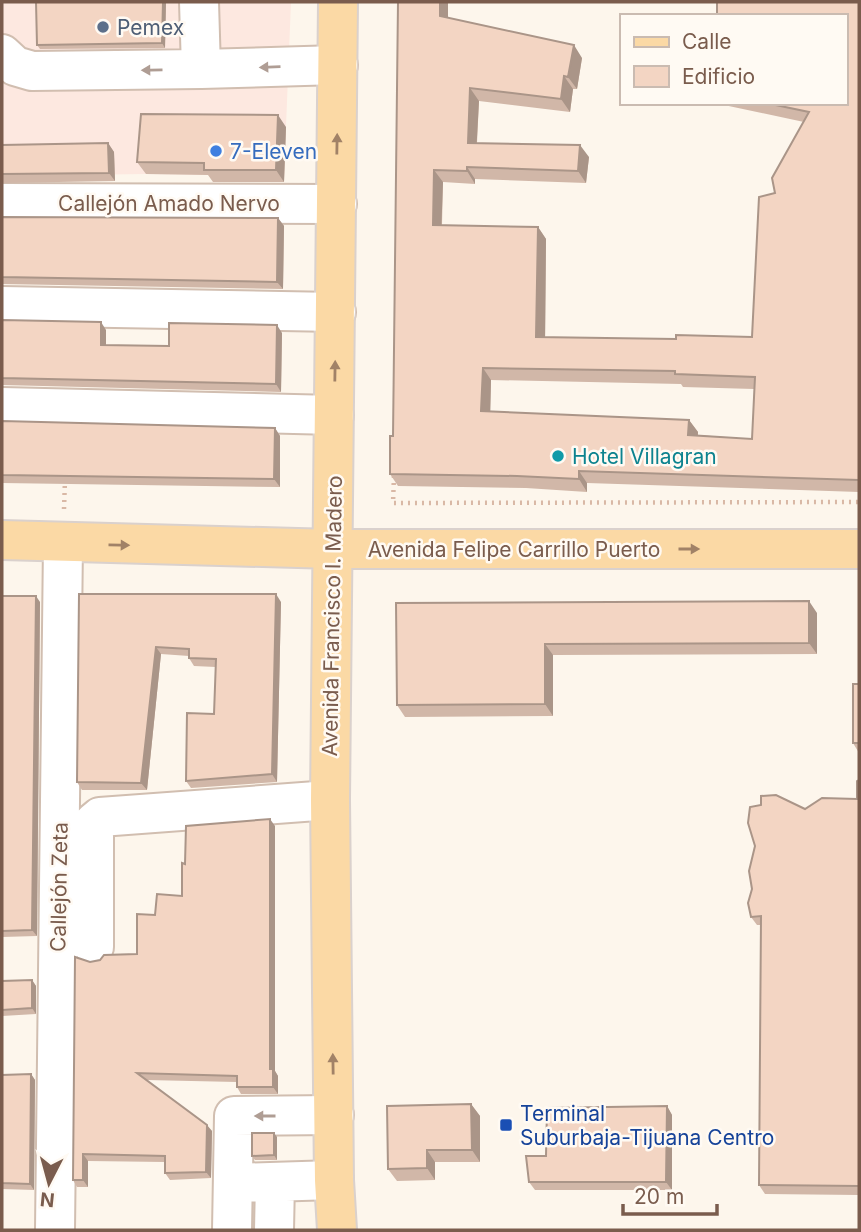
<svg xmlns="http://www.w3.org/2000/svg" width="861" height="1232" viewBox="0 0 861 1232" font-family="Inter,sans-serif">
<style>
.commercial{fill:#fde8e0}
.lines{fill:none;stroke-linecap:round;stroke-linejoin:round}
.minor-casing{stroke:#d1beb0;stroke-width:42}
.major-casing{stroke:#dad1cd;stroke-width:42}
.path{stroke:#d9b8a5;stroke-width:4.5;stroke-dasharray:2 5;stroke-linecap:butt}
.minor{stroke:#fff;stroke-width:38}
.major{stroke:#fbd9a5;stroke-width:38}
.wall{fill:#d1b7a8;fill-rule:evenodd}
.shaded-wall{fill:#aa9588}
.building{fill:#f3d5c3;stroke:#aa9588;stroke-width:2;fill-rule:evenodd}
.oneway{fill:#af9d94}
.oneway2{fill:#a18267}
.service-dot{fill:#5c6f8a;stroke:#fffaf3;stroke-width:2.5}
.shop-dot{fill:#3f7fe0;stroke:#fffaf3;stroke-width:2.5}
.culture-dot{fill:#0f9aa8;stroke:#fffaf3;stroke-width:2.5}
.transit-dot{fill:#1a4fb4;stroke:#fffaf3;stroke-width:2.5}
.labels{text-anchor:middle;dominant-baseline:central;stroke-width:5;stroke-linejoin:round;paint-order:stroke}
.service-label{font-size:21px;fill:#4e5e75;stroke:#fffaf3;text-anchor:start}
.shop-label{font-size:21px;fill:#366cbe;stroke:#fffaf3;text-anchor:start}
.street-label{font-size:21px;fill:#7a5c4d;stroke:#fffaf3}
.culture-label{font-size:21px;fill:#0d838f;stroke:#fffaf3;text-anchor:start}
.transit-label{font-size:21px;fill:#164399;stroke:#fffaf3;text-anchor:start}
</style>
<rect width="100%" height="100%" fill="#fdf6ec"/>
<!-- commercial -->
<path class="commercial" d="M2,2H291L284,176L146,174L2,176Z"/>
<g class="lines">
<!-- minor casing -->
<g class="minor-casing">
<path id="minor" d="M2,54L15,66L32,71L201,69L199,2
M201,69L338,65
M2,203L337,204
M2,306L336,312
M2,407L334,415
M94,947V822L100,817L330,800
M234,1183L334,1180
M55,1230L63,543
M232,1230L234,1116L334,1115
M274,1230L275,1182"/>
</g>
<!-- major casing -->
<g class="major-casing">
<path id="major" d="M2,540L333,549H859
M337,1230L334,1180L330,800L338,2"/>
</g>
<!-- path -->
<path class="path" d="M394,476L393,503L859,502
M64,509L65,480"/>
<!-- minor -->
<use href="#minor" class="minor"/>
<!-- major -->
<use href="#major" class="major"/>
</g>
<!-- wall -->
<path class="wall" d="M166,2L165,48L40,49L37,45Z
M448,2V18L582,58L577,89H573L570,112L479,101L477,143L589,157L586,183L475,179V184L443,182L442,225L538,227L546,239L545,337L676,339L752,337L775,193L804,122L724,105L723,103H845L859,2V492L587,483V492L526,488L398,486L390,474L393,436ZM491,380L681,384L683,387L754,389L752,439L698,435V432L689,420L490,412Z
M286,127L284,182H213L208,175L146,174L137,162Z
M108,143L114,152L115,181L2,183V145Z
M2,217L278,218L284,226L283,289L2,284Z
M2,320L106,330V345L169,346L282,333L281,392L2,385Z
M2,421L275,428L280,436V487L2,483Z
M79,594L281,602L277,782L191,788L186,781L214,714L216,667L194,666L189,658V656L161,654L147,790H82L77,782Z
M2,596L40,602L37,936L2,937Z
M396,603L817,613V654L553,655V716L405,717L397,705Z
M859,684V753L853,743Z
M859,780V1195L765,1194L759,1185L761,925H757L751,917L805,809L857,799Z
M275,826V1071L278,1076V1094H241L237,1087V1082L146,1080L212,1131L211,1178L170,1180L165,1173V1162L88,1161V1187H77L73,1180L90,962L137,954L155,915L182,896L185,864Z
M32,980L36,986V1014L2,1016V981Z
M31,1074L35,1080L34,1190L2,1189V1075Z
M471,1104L480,1116V1162H435V1180L397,1181L388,1169Z
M667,1106L672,1115V1190H535L529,1182L546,1156Z
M277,1137V1160H255L252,1156Z"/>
<!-- shaded-wall -->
<path class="shaded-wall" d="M163,2H166L165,48L162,43Z
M440,2H448V28L440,16Z
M574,45L582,58L577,89L568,77Z
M564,76L573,89L570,112L561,99Z
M470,88L479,101L476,155L468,143Z
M278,115L286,127L284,182L276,170Z
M108,143L114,152L115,181L109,173Z
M580,145L589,157L586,183L578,171Z
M467,167L475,179V184L467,171Z
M434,170L443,182L441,237L433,225Z
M278,218L284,226L283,289L277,282Z
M538,227L546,239L545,349L536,337Z
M101,322L106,330V353L101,345Z
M277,325L282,333L281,392L276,384Z
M483,368L491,380L490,424L481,411Z
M689,420L698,432L697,447L688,435Z
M275,428L280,436V487L274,479Z
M579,471L587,483V492L579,479Z
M276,594L281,602L277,782L272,774Z
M36,596L40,602L37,936L32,930Z
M809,601L817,613V654L809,643Z
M545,644L553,655V716L545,704Z
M156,647L161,654L147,790L141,783Z
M270,819L275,826V1071L278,1076V1094L273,1087L270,1069Z
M32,980L36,986V1014L32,1008Z
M31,1074L35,1080L34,1190L30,1184Z
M471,1104L480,1116V1162L472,1150Z
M667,1106L672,1115V1190L666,1182Z
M207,1125L212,1131L211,1178L206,1172Z
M274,1133L277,1137V1160L274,1155Z
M427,1150L435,1162V1180L427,1168Z
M83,1154L88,1161V1187L83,1180Z"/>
<!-- building -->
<path class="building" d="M36,2H163L162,43L37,45Z
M398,2H440V16L574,45L568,77L564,76L561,99L470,88L468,143L580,145L578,171L467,167V171L434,170L433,225L538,227L536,337L676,339V335L752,337L759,197L775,193L772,178L809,112L766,103H845V16H717V2H859V480L579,471V479L517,476L390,474V436H393ZM483,368L675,371V374L755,377L752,439L688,435L689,420L481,411Z
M141,114L278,115L276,170H204V163L137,162Z
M108,143L109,173L2,174V145Z
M2,217L278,218L277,282L2,277Z
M2,320L101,322V345L169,346V323L277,325L276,384L2,378Z
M2,421L275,428L274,479L2,475Z
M79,594H276L272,774L186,781L187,713L214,714L216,659L189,658V649L156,647L141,783L77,782Z
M2,596H36L32,930L2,931Z
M809,601V643L545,644V704L397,705L396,603Z
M853,684H859V743H853Z
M859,780V1186L759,1185L761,916L751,917L748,903L752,889L749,871L755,846L748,823L750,807L761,805V796L776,795L805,809L822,798L857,799V781Z
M270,819V1069H273V1087H237V1076L137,1073L207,1125L206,1172L165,1173V1156L83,1154V1180H73L75,957L90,962L100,960L104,955L137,954V914L155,915L157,894L182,896V863L185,864L186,826Z
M32,980V1008L2,1010V981Z
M31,1074L30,1184L2,1183V1075Z
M471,1104L472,1150H427V1168L388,1169L387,1106Z
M667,1106L666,1182H529L526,1156H546L547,1108Z
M252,1133H274V1155L252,1156Z"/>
<!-- one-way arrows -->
<defs><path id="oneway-solid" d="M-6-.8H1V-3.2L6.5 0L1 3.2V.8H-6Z" transform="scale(1.75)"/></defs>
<g class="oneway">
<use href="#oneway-solid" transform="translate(270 67) rotate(178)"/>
<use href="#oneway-solid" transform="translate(152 70) rotate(179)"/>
<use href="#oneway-solid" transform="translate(265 1116) rotate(180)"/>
</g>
<g class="oneway2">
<use href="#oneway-solid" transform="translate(337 144) rotate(-89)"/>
<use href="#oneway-solid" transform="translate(335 371) rotate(-89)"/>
<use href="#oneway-solid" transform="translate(119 545) rotate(1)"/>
<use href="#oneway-solid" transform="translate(689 549)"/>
<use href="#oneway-solid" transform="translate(333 1064) rotate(-91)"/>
</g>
<!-- markers -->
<circle class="service-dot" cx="103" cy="27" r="7"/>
<circle class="shop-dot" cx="216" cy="151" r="7"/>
<circle class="culture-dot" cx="558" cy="456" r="7"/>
<rect class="transit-dot" x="499" y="1118" width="14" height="14" rx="3.5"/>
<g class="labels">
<!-- service labels -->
<g class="service-label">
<text x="117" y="27">Pemex</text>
</g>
<!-- shop labels -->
<g class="shop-label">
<text x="230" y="151">7-Eleven</text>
</g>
<!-- street labels -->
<g class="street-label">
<text x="169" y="203">Callejón Amado Nervo</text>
<text x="514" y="549">Avenida Felipe Carrillo Puerto</text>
<text transform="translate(332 616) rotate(-89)">Avenida Francisco I. Madero</text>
<text transform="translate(59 887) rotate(-89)">Callejón Zeta</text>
</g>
<!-- culture labels -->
<g class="culture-label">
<text x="572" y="456">Hotel Villagran</text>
</g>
<!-- transit labels -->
<g class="transit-label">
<text x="520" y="1113">Terminal<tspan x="520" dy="24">Suburbaja-Tijuana Centro</tspan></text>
</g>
</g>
<!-- border -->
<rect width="861" height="1232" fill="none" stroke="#7a5c4d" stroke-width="7"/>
<!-- legend -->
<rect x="620" y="14" width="228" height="91" fill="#fffaf3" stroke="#cabbb1" stroke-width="2"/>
<rect x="634" y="37" width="35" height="10" fill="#fbd9a5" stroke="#cabbb1" stroke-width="2"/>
<text x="682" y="49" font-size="21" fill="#7a5c4d">Calle</text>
<rect x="634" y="66" width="35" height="21" fill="#f3d5c3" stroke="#cabbb1" stroke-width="2"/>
<text x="682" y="84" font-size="21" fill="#7a5c4d">Edificio</text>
<!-- north arrow -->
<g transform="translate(49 1183) rotate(186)" stroke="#fffaf3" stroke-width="5" paint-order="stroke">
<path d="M0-5L12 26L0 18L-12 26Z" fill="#7a5c4d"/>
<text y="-10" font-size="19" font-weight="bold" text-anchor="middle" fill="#7a5c4d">N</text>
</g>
<!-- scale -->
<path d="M623 1204v10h94v-10" fill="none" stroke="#7a5c4d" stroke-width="3.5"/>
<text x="634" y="1204" font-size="21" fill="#7a5c4d" stroke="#fffaf3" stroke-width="5" paint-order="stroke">20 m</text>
</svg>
